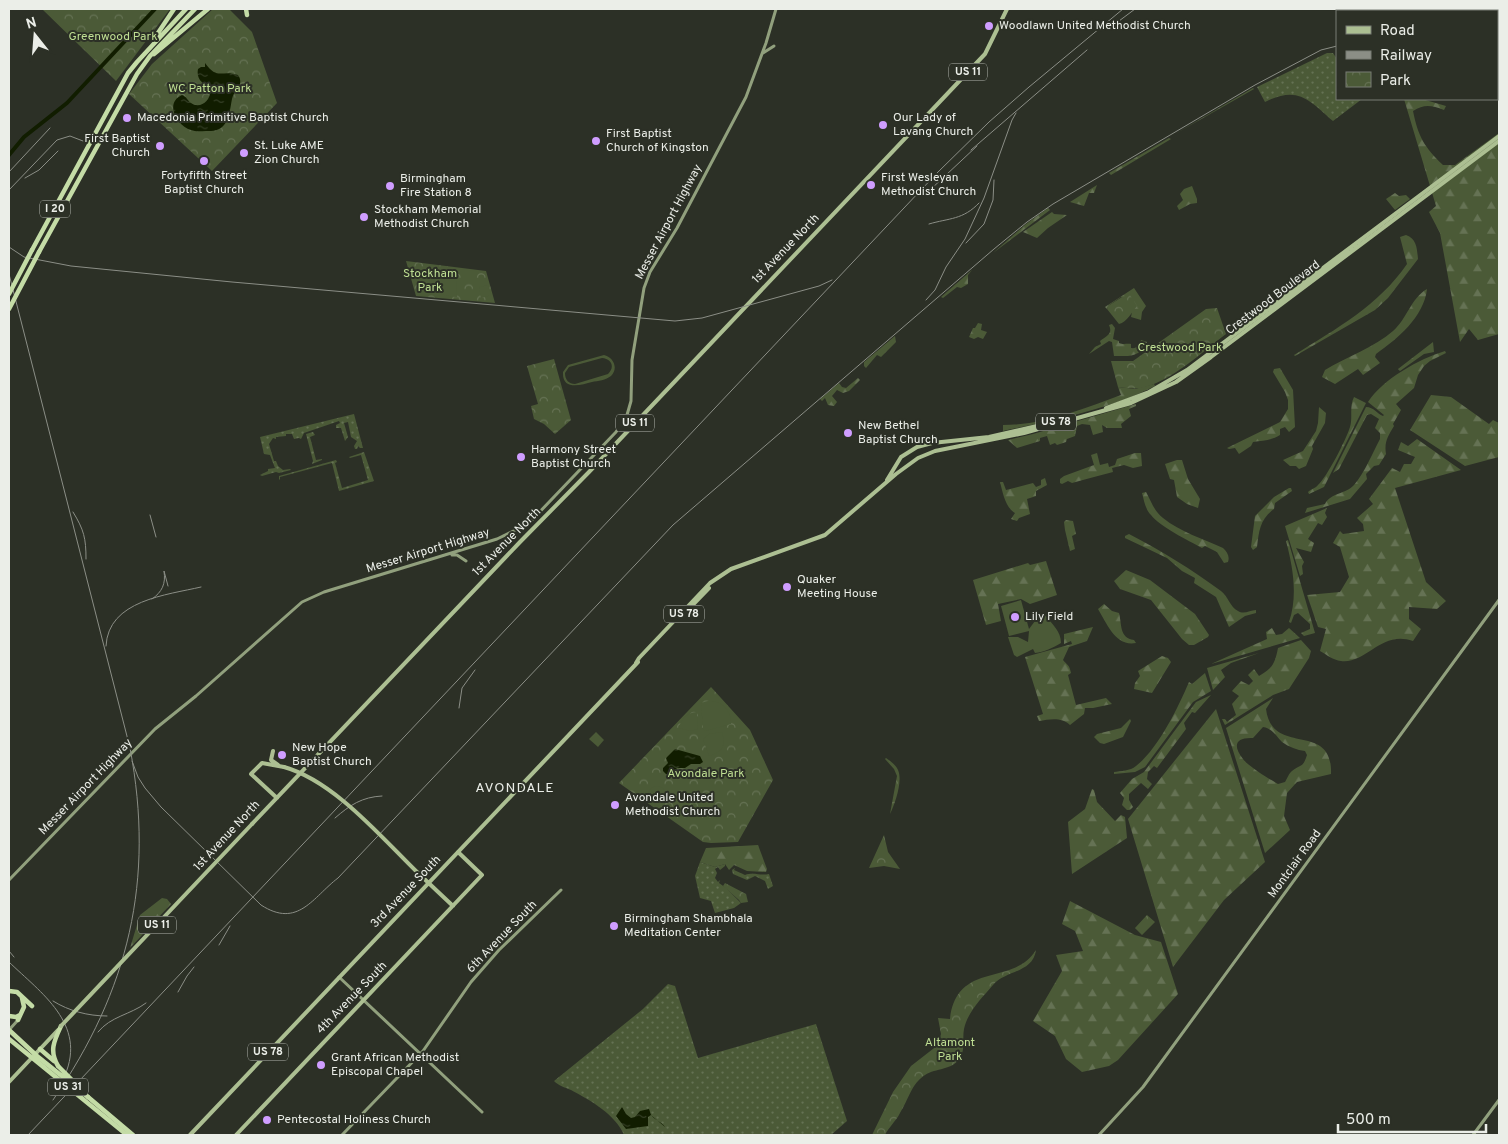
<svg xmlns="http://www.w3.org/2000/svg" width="1508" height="1144" viewBox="0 0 1508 1144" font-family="Overpass,sans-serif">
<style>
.grass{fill:url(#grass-dots)}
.forest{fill:url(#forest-firs);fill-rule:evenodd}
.park{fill:url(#park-crowns)}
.garden{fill:#4b5a37;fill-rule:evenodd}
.water{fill:url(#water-ripples)}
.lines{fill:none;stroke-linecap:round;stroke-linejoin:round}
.river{stroke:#111d00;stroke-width:4}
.secondary{stroke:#91a07d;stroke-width:3}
.primary{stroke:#acbf92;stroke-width:4}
.highway{stroke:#c4dca6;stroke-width:4.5}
.rail{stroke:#8b8e86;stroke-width:1}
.primary-bridge{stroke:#acbf92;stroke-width:4}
.highway-bridge{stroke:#c4dca6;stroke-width:4.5}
.poi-dot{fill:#cf9dff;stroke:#2c3026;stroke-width:2}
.labels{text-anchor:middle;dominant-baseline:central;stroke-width:4;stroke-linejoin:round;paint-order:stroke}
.shield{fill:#2c3026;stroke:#b2b5ae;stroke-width:1}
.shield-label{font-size:11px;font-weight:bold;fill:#ebeee8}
.poi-label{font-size:12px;fill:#ebeee8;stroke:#2c3026;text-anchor:start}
.park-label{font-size:12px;fill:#bfdf93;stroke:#2c3026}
.street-label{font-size:12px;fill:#ebeee8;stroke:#2c3026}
.neighbourhood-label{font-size:14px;letter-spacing:1px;fill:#ebeee8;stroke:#2c3026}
</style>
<defs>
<pattern id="grass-dots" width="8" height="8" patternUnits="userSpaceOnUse" patternTransform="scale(1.25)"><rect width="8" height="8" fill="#4b5a37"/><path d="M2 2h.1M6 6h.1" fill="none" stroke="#657254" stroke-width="1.8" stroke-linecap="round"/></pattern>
<pattern id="forest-firs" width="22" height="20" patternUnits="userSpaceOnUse" patternTransform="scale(1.25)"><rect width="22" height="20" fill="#4b5a37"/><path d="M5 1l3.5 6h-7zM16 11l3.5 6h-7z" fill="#657254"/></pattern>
<pattern id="park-crowns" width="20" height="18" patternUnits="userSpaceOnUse" patternTransform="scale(1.25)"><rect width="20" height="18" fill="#4b5a37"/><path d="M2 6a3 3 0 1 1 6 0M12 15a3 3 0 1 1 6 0" fill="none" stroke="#657254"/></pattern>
<pattern id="water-ripples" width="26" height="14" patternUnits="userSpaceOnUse" patternTransform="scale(1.25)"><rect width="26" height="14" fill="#111d00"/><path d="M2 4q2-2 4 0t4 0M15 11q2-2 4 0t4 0" fill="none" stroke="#343e25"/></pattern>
</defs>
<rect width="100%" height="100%" fill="#2c3026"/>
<!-- grass -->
<path class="grass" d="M1327,53H1333L1337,59V99H1362L1333,121C1309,100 1298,85 1265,102L1257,87Z
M354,414L363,448H360L358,446L357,449H355L354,446L357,441L351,437L348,422L344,423L348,437L345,441L341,428H336V425L340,423L339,421L304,433L301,439L299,438L294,439L292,434H286V436L276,437V439L273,438L269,444L274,461H276L278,466L283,470L290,469L291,470L279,473L276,472L262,476L260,475L268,471V469L275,468L270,455L264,454L260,437Z
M313,432L315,435L310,437L316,460L322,459V460L312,464L313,461L306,434Z
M364,452L374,481L339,491L332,463L280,477V480L279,479V476L336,460L337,462L335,463L342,488L368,480L361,455L350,458L349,457Z
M700,862L715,867L725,864V866L720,870L718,867L715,869L717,873L715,878L718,882L720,880L719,883L726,888L741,903L734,908L715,913L711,901L700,898L695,876Z
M735,868L734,870L745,875C754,872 760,876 769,874L773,886L768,889L765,881L755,876L747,880L733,874L732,870Z
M668,984L675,986L698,1058L816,1024L847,1121L831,1135H624C616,1115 590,1100 571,1090C564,1087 559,1086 554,1081L643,1009Z"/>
<!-- forest -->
<path class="forest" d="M1253,88L1254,89L1175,134Z
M1404,99H1422L1446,106L1444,110C1431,105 1424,104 1413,111C1418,136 1424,147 1443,165H1455L1499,133V334L1478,340L1469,329L1460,342L1440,233L1429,212L1436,206Z
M1169,138L1171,139L1111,175L1109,173Z
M1097,185L1094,193H1089L1084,206L1070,202Z
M1192,186L1197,199V203L1190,204L1179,210L1177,206L1183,200L1180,194L1184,189Z
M1395,193L1399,196L1406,195L1410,199L1395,210L1386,199Z
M1048,208L1050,210L993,253L1026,224Z
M1052,212L1054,214L1067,215L1048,228L1037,238L1023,232Z
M1406,235C1417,239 1417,249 1418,259L1388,298L1375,310L1295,356L1294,355C1336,329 1379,305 1407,264L1400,237Z
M972,270L968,275V284L961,288L957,287L943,298L941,297Z
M1134,288L1146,306L1142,312L1141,320L1131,317L1132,312L1124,299L1121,297L1108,306L1107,309L1105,307Z
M1427,289C1424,317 1397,339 1376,354L1375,357L1380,363L1363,375L1358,369L1335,384L1322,377L1325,370C1346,357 1375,347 1393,331C1407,319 1411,298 1427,289Z
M978,323L982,324L981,330L987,332L983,339L978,337L974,339L969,337L973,328H975Z
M1112,324L1115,328L1113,339L1119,341V343C1124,345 1127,343 1131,344V348C1137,349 1139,345 1141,340L1147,342C1140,358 1128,356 1114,356L1112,342L1109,341L1089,354L1095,347L1101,344L1100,341C1107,336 1113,334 1109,325Z
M895,336L896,342L881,357L877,355L866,368L864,366V362Z
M1433,342L1434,352L1424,354L1400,371L1398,369Z
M1445,351L1446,353L1430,361L1424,366L1418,375L1414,388L1396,404L1401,410L1393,424L1394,426C1388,436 1384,442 1386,454L1379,465L1374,466L1366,474L1367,479L1350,499L1305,513L1307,508L1325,504C1330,493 1346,494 1354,485C1365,472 1372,454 1380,439V433L1375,428L1379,419L1371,414L1367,415L1339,469L1333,473L1366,407C1374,407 1377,414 1383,416L1384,415L1368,402C1383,379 1419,359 1445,351Z
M1280,368L1293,390L1295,427L1289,432L1285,427L1280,429V435C1270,441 1263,440 1253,442L1251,446L1239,454L1235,448L1229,449L1227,448L1280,422L1288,409V400L1285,392L1273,372L1274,369Z
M858,378L860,380L849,391L843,393L837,390L832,396L837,402L834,406L828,405L825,398L822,401L820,399L839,383L842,387L846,388Z
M1154,384L1155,386C1108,410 1054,420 1003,431V425C1044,425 1083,409 1121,395L1118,387L1135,389Z
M1431,395L1451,397L1489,424L1493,420L1499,423V457L1465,466L1410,430Z
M1354,397L1366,403L1324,487L1309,494L1308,492C1311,489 1316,488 1318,485C1327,477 1346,440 1350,427C1353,417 1349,407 1354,397Z
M1136,404V406L1129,409L1131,416L1121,424L1122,428H1107L1102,425L1103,432L1093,435L1090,425L1082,424L1077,426L1075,436L1067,439L1066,442L1057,445L1055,443L1050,445L1047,436L1040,438V441L1017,448L1008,440L1033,434Z
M1319,407L1326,413L1325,423L1312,446L1313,449L1306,466L1299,469L1296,466H1290L1283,460L1303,451L1316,431L1318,423Z
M1417,439L1461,470L1395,488L1426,582L1446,601L1437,609L1409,607V619L1421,629L1413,641C1381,630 1367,664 1341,661C1333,660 1327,655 1320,651L1326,629L1318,627L1307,595L1340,592L1349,577L1340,547L1333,543L1340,531L1343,534L1364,531L1363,524L1357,518L1373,504L1369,499L1392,468L1400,472L1404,464H1411L1415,457L1398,450L1401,442L1408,446Z
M1097,453L1100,465L1108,463L1109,467L1115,465L1117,459L1135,453H1141L1142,466L1133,468L1124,465L1112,468L1113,472C1099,476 1085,479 1072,483L1068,481L1062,484L1060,483V479L1064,476L1094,465L1091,455Z
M1177,460H1182L1188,479L1200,499L1198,508L1187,504L1177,497L1174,480L1170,479L1165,464Z
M1045,478L1047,485L1036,491V496L1027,499L1030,514L1019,518L1017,521L1011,519L1015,513C1005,507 1003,493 1000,482H1003L1006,490L1033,483L1036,487L1041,485V480Z
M1289,488H1291L1292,491L1275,503L1274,509C1260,519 1259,531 1257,547L1253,550L1251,547L1255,516L1274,497Z
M1146,492C1151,501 1154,511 1163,518C1180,532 1204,539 1223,548C1227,552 1230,556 1228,562L1224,563L1217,552L1205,546L1202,548C1188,540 1160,527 1151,515C1145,509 1144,500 1142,493Z
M1327,508L1325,513L1327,517L1322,525L1318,523L1308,539L1314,543L1311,552L1296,548L1304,562L1302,566L1303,574L1300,576L1285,526Z
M1066,520L1073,521L1076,534L1072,536L1075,549L1070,551L1065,530L1064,522Z
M1129,534C1162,551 1191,569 1221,591C1228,596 1230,607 1238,611C1244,615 1250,610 1256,610V613L1245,616L1229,627L1216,597L1194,583L1195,578L1182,571L1167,558L1125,538V536Z
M1288,540L1315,633L1304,636L1301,633L1310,629V624L1298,613L1294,615L1291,623L1289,622C1298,596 1293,567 1286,541Z
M1046,561L1057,595L1030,604L1021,599L998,604L1001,621L986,625L973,580L1028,563L1030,565Z
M1126,570L1150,580L1195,614L1209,635L1208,637L1194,645H1189L1182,639L1151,600L1120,589L1114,581Z
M1104,604L1112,611L1119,613C1122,624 1119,638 1134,640L1136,643C1116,647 1107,624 1098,609Z
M1093,627L1087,641L1069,647L1063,660C1068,666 1069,664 1071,673L1068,675L1076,705L1106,698L1112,704L1093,708H1085L1084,714L1070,725C1062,717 1050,719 1039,721L1037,716L1043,714L1025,657L1072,644L1071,641L1064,644V634Z
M1272,628L1276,635L1282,634L1289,628L1300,638L1211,664L1267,639L1266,632Z
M1301,640L1311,651L1309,658L1289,689L1273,695L1225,725L1222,719H1225L1227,722L1236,715L1232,704L1239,696L1232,691L1241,681L1249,685L1253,681L1248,675L1254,669L1259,676C1273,668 1275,663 1278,648Z
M1259,653L1231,663L1221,670L1225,677L1213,690L1207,668Z
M1162,656L1168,658L1171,662L1152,693L1134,689L1135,683L1140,676L1138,671Z
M1205,673L1211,691L1193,702L1145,767L1135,772L1114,774V772C1121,771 1130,771 1136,766C1158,749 1178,708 1189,682L1192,684Z
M1211,695L1195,713L1192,712L1184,723L1186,729L1157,768L1154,766L1148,772L1147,779L1152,784L1148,789L1141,783L1129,794V800L1133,807L1130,810H1127L1122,805L1124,798L1120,793L1132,779L1144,772L1196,702Z
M1273,698L1266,709C1272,758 1333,720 1331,774L1297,782L1287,793L1284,816L1290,830L1265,853L1226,728ZM1263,727C1272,728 1276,736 1282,742C1289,747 1297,750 1305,751L1307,755C1303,768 1301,764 1292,771C1289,773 1287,779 1285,782L1278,784C1269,779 1248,766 1243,759C1232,745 1236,737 1253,738Z
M1216,709L1265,862L1224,900L1173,967L1128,819Z
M1130,719L1131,721L1123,737L1104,744L1100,743L1094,737L1097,734L1121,728Z
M1092,789L1094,790L1097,802L1115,821L1121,815L1125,817L1127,838L1072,874L1068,822L1085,809Z
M758,845L767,869L766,872L747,871L734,865L729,870L725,864L715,867L700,862L706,848Z
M162,898L167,899L171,904L130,948L140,915Z
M1070,901L1135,935L1161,942L1178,994L1118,1060L1109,1066L1082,1072L1066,1059L1055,1036L1033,1021L1062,971L1056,955L1083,951L1075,931L1062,924Z"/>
<!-- park -->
<path class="park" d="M42,9H170L116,81Z
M213,9H229L252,32L277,103L212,171L129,94L152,64Z
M406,261L486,271L495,303L416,296Z
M1130,295L1137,306C1132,312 1127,322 1119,324L1107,309L1108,306L1122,297L1125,299Z
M1217,308L1226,334C1202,352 1171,382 1141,388C1134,389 1126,388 1118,387L1111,361H1133L1206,309Z
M554,359L571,420L555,434L544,424L534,419L531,406L538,404L527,366Z
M711,687L750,730L773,780L738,842L711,843L703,842L619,783Z
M886,758C890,761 896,765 898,770C903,781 895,804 890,814L897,776L894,769L885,759Z
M884,835L888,852L900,869L884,866L869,868Z
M725,883L746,894L748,902L741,903L739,900L723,886Z
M1147,915L1155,922L1142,935L1135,928Z
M1036,950C1033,973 1006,970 993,985C982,998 968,1011 964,1029C962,1039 966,1050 959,1059C952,1070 936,1068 925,1075C911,1084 909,1099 900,1113C896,1121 889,1127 885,1135H872L893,1092L911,1066L938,1045L941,1034L938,1018L950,1019C957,960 1013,987 1036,950Z"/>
<!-- garden -->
<path class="garden" d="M454,270L456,272L457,297C439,296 429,290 427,271Z
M488,285L491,295L481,298L479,287Z
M604,355C613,357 619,368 611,376C606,380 598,381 592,382C581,385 562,391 563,372L568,365ZM602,358C612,359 615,367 608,374L575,384C569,384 565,380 565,373L569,367Z
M1021,600L1029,629L1035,621L1045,615C1052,624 1061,631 1061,643C1053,648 1044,652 1035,653L1033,649L1017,657L1014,655L1008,637H1018L1028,642L1029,631L1009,636L1001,606Z
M708,701C722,701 731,709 731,724L705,731L703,729L701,703Z
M697,712L698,729L690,731L679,728C681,718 687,713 697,712Z
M596,732L604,740L598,747L589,739Z
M722,732C726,746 723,752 709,756L703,739L709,734Z
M648 795a9 9 0 1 1 18 0a9 9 0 1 1-18 0Z"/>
<!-- water -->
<path class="water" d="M205,63C218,81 222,69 238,75C245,85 234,90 232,99C230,108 230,118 224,125C219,131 213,131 206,131C201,131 196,132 191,130C177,126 164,103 182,95C187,97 187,100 191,103C201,110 212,99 210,89C203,83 196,80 198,69L201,67H205Z
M675,749L700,756L703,762L700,764H691L685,768H677L670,775L666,774L663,771V768L668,763L666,758Z
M622,1107L626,1114L631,1118L635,1117L640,1111L649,1109C650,1111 650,1114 652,1116C655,1120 662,1122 665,1127L651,1115L648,1117V1126L626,1129L616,1116Z"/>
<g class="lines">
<!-- river -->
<path class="river" d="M9,155L24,137L67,103L155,9"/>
<!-- secondary -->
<path class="secondary" d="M763,53L774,46
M452,555H457L466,561
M9,880L155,729L196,696L302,602L324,592L497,539L524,526L531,521L616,432L627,415L631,401L632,360L644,288L650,272L677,228L746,97L766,43L776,9
M339,977L482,1112
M9,1030L18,1020
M342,1135L423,1051L471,982L499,950L561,890
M1099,1135L1143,1087L1499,600
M1473,1135L1499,1100"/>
<!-- primary -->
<path class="primary" d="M1106,408L1149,392L1187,370L1499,136
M887,480L901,457L917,447L932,443L989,437L1059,421
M679,619L709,588
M636,663L639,658L710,583L731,569L825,535L896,474L918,458L935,451L1024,433L1131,403L1176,382L1211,357L1499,141
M273,751L271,760L278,765
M277,798L251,774L262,763L284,767
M252,824L520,542L589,472L985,54L1007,9
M418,873L453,906
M9,1082L58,1030
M190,1135L638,662
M236,1135L482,875L458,852"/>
<!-- highway -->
<path class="highway" d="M246,9L247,15
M154,39L174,9
M154,54L208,9
M32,250L128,73L137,62L186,9
M39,252L137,74L150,56L195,9
M9,991L17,992L32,1006
M9,1016L16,1017L20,1015
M18,1020L24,1007L22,998
M40,1049L54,1061
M58,1066C49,1051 54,1041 61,1026
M88,1097L133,1135"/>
<!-- rail -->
<path class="rail" d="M1475,11L1484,9
M1119,21L1135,9
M971,150L1087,50
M9,172L50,128
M25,178L39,170L58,151
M9,190L57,140L70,136L83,141
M930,190L977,146
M929,224C949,218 963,220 979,203
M966,243L984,224L993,200L994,180
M9,247L24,257L71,266L232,282L675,321L702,318L819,286L832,280
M9,274L130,748C155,880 129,990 53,1100
M926,300L935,290L946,267L965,239L984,198L1012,120L1016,113
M73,512C84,530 86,538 86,559
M150,515L156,537
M152,599C162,592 166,584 164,571L168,586
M106,646C108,600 167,595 201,587
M459,708L462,688L475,670
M132,761L138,777L145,788L161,807L261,905C298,929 313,897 338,878L673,525L994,249L1027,222L1053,204L1255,85L1321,50L1337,46
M335,818C350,805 362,797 382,796
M219,945L230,926
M9,951L14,957
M9,962C41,993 87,1024 65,1075
M178,992L187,976L194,967
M53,1001C69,1011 88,1016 107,1016
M98,1032C111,1016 130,1015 146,1003
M28,1135L938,172L989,122L1029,87L1123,9"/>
<!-- primary-bridge -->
<path class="primary-bridge" d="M284,767C334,781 381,837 418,873
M61,1026L252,824"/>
<!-- highway-bridge -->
<path class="highway-bridge" d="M9,294L32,250
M9,309L39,252
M9,1030L37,1056L88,1097
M9,1039L127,1135
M59,1067L75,1083"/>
</g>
<!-- markers -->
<g class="poi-dot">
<circle cx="989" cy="26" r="5"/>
<circle cx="127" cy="118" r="5"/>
<circle cx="883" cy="125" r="5"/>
<circle cx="596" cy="141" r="5"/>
<circle cx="160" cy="146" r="5"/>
<circle cx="244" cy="153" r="5"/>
<circle cx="204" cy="161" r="5"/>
<circle cx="871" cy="185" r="5"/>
<circle cx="390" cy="186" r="5"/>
<circle cx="364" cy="217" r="5"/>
<circle cx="848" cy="433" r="5"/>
<circle cx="521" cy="457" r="5"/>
<circle cx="787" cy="587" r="5"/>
<circle cx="1015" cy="617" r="5"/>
<circle cx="282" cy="755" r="5"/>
<circle cx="615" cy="805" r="5"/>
<circle cx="614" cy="926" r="5"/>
<circle cx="321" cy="1065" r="5"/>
<circle cx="267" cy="1120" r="5"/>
</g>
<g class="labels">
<!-- shield labels -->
<g class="shield">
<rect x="949" y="63.5" width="38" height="17" rx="4"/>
<rect x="40" y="200.5" width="30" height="17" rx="4"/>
<rect x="1036" y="413.5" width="40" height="17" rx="4"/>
<rect x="616" y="414.5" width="38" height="17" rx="4"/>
<rect x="664" y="605.5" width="40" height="17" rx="4"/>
<rect x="138" y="916.5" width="38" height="17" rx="4"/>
<rect x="248" y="1043.5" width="40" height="17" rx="4"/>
<rect x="48" y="1078.5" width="40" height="17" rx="4"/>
</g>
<g class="shield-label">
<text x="968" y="72">US 11</text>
<text x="55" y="209">I 20</text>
<text x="1056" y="422">US 78</text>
<text x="635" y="423">US 11</text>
<text x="684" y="614">US 78</text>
<text x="157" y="925">US 11</text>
<text x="268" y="1052">US 78</text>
<text x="68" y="1087">US 31</text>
</g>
<!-- poi labels -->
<g class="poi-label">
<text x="999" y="26">Woodlawn United Methodist Church</text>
<text x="137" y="118">Macedonia Primitive Baptist Church</text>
<text x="893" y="118">Our Lady of<tspan x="893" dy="14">Lavang Church</tspan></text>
<text x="606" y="134">First Baptist<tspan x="606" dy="14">Church of Kingston</tspan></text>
<text x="150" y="139" text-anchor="end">First Baptist<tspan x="150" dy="14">Church</tspan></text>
<text x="254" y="146">St. Luke AME<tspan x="254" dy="14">Zion Church</tspan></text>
<text x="204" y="176" text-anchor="middle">Fortyfifth Street<tspan x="204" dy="14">Baptist Church</tspan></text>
<text x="881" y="178">First Wesleyan<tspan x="881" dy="14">Methodist Church</tspan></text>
<text x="400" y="179">Birmingham<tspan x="400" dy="14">Fire Station 8</tspan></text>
<text x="374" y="210">Stockham Memorial<tspan x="374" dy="14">Methodist Church</tspan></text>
<text x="858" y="426">New Bethel<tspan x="858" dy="14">Baptist Church</tspan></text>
<text x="531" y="450">Harmony Street<tspan x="531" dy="14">Baptist Church</tspan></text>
<text x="797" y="580">Quaker<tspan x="797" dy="14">Meeting House</tspan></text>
<text x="1025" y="617">Lily Field</text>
<text x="292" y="748">New Hope<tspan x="292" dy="14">Baptist Church</tspan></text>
<text x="625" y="798">Avondale United<tspan x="625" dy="14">Methodist Church</tspan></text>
<text x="624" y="919">Birmingham Shambhala<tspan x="624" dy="14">Meditation Center</tspan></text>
<text x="331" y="1058">Grant African Methodist<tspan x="331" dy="14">Episcopal Chapel</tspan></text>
<text x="277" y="1120">Pentecostal Holiness Church</text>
</g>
<!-- park labels -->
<g class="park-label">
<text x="113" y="37">Greenwood Park</text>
<text x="210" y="89">WC Patton Park</text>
<text x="430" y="274">Stockham<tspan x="430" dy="14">Park</tspan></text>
<text x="1180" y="348">Crestwood Park</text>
<text x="706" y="774">Avondale Park</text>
<text x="950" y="1043">Altamont<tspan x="950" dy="14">Park</tspan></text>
</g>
<!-- street labels -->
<g class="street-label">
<text transform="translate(669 222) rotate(-62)">Messer Airport Highway</text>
<text transform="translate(786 249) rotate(-46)">1st Avenue North</text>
<text transform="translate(1273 298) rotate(-37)">Crestwood Boulevard</text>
<text transform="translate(507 542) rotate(-45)">1st Avenue North</text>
<text transform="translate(428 551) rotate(-17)">Messer Airport Highway</text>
<text transform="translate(86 787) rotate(-46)">Messer Airport Highway</text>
<text transform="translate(227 836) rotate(-47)">1st Avenue North</text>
<text transform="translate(1295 864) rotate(-54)">Montclair Road</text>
<text transform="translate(406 892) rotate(-46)">3rd Avenue South</text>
<text transform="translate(502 937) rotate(-46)">6th Avenue South</text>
<text transform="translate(352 998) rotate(-46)">4th Avenue South</text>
</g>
<!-- neighbourhood labels -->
<g class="neighbourhood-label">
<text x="515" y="788">AVONDALE</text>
</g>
</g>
<!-- border -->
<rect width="1508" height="1144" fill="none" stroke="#ebeee8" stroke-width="20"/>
<!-- legend -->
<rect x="1336" y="10" width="162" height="90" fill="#2c3026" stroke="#787c74"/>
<rect x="1346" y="26" width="25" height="8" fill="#acbf92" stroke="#787c74"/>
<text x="1380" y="35" font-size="15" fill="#ebeee8">Road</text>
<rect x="1346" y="51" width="25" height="8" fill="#8b8e86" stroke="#787c74"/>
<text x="1380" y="60" font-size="15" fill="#ebeee8">Railway</text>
<rect x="1346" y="72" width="25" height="15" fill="url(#park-crowns)" stroke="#787c74"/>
<text x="1380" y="85" font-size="15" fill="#ebeee8">Park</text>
<!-- north arrow -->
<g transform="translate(35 35) rotate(343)" stroke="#2c3026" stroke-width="4" paint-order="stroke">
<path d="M0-4L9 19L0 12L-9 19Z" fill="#ebeee8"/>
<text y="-8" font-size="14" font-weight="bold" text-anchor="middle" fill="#ebeee8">N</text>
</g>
<!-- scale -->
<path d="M1338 1124v8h148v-8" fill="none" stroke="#ebeee8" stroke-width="2.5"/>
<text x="1346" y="1124" font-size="15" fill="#ebeee8" stroke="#2c3026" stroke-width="4" paint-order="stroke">500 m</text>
</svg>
